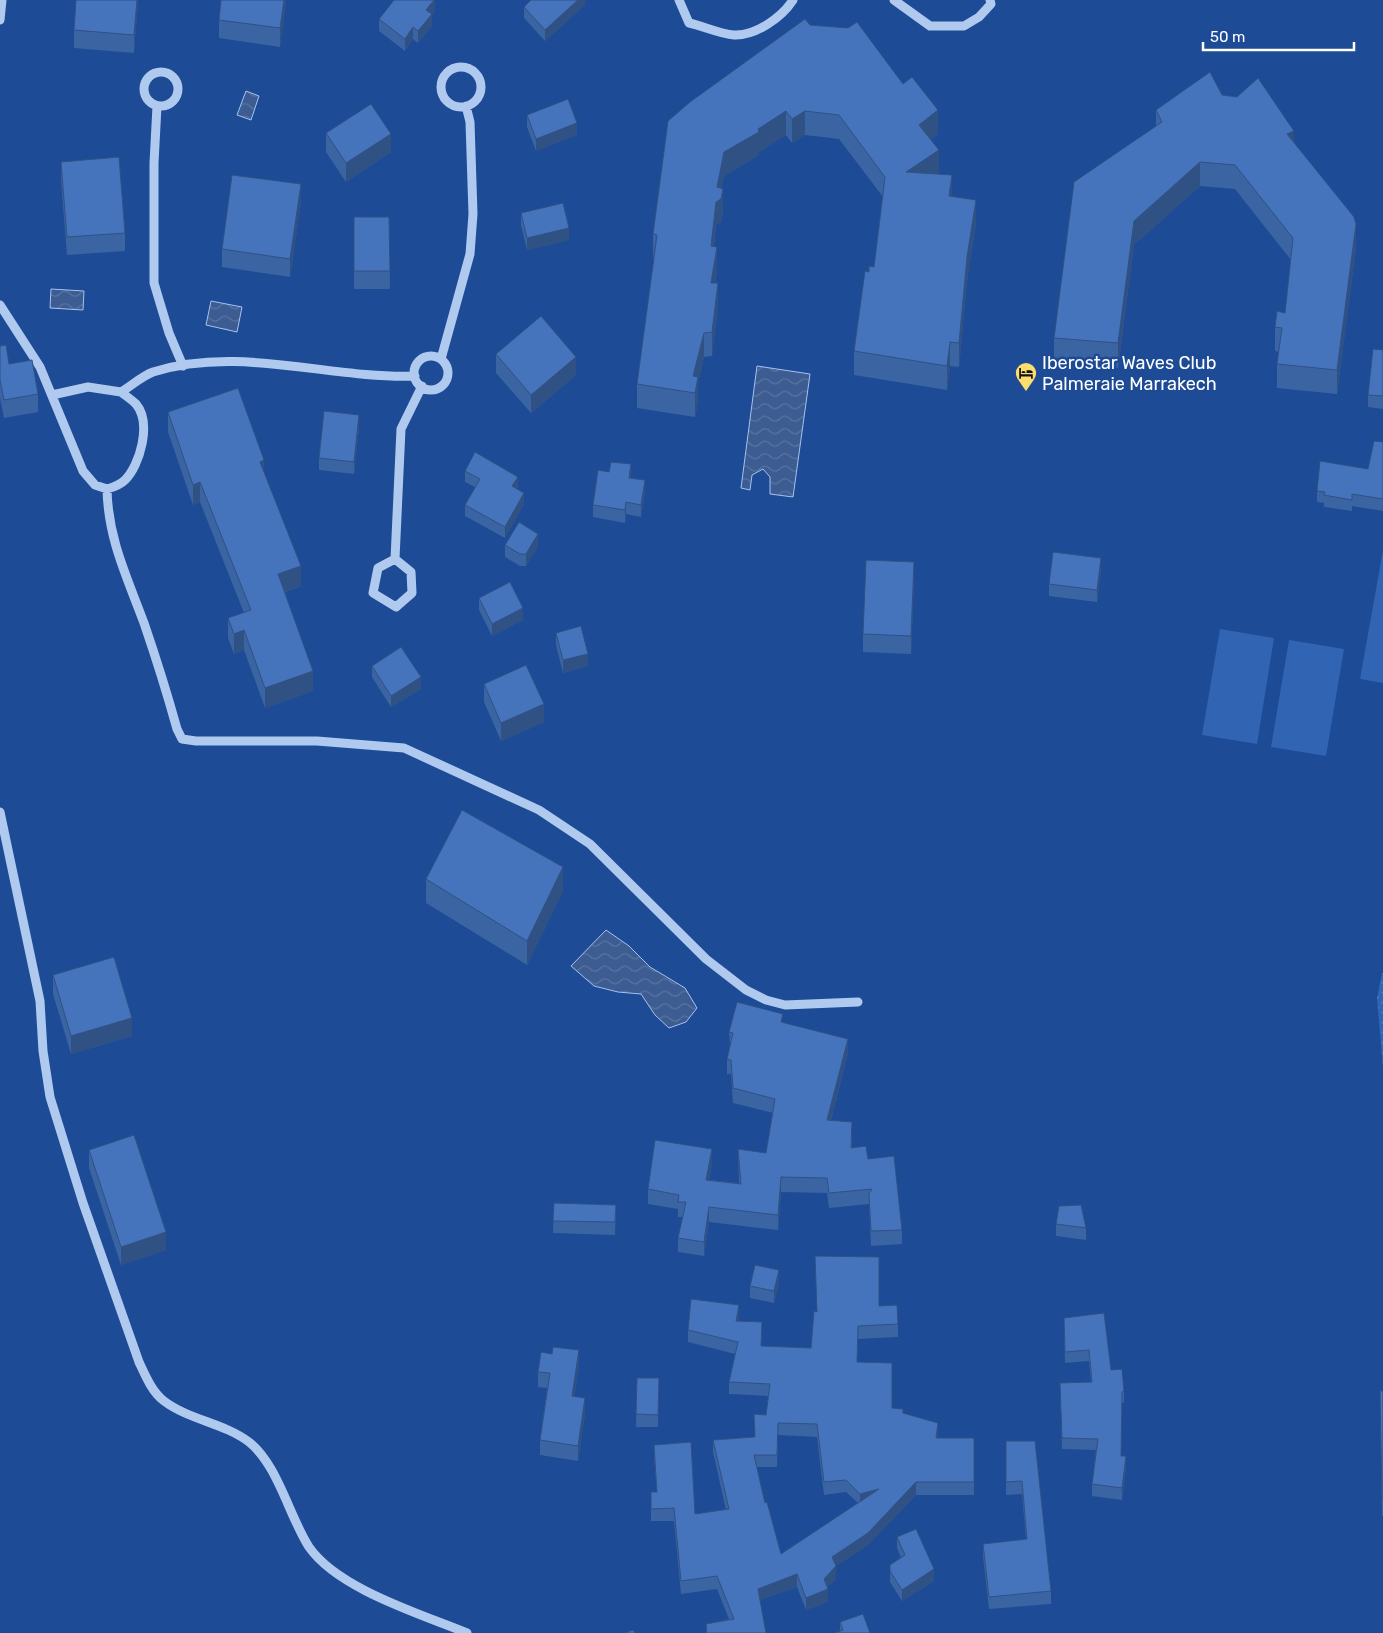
<svg xmlns="http://www.w3.org/2000/svg" width="1383" height="1633" viewBox="0 0 1383 1633" font-family="Rubik,sans-serif">
<style>
.grass{fill:url(#grass-dots)}
.garden{fill:#3164b3}
.water{fill:url(#water-waves);stroke:#a3c3f1}
.lines{fill:none;stroke-linecap:round;stroke-linejoin:round}
.minor{stroke:#b0c9ef;stroke-width:9}
.wall{fill:#3b64a2;fill-rule:evenodd}
.shaded-wall{fill:#305184}
.building{fill:#4574bc;stroke:#305184;fill-rule:evenodd}
.labels{text-anchor:middle;dominant-baseline:central;stroke-width:5;stroke-linejoin:round;paint-order:stroke}
.poi-label{font-size:18px;fill:#fff;stroke:#1d4b95;text-anchor:start}
</style>
<defs>
<pattern id="grass-dots" width="8" height="8" patternUnits="userSpaceOnUse" patternTransform="scale(1.25)"><rect width="8" height="8" fill="#3164b3"/><path d="M2 2h.1M6 6h.1" fill="none" stroke="#507bbe" stroke-width="1.8" stroke-linecap="round"/></pattern>
<pattern id="water-waves" width="16" height="10" patternUnits="userSpaceOnUse" patternTransform="scale(1.25)"><rect width="16" height="10" fill="#3c5c92"/><path d="M0 5q4-4 8 0t8 0" fill="none" stroke="#5974a2"/></pattern>
</defs>
<rect width="100%" height="100%" fill="#1d4b95"/>
<!-- grass -->
<path class="grass" d="M1382,973H1383V1068L1377,998Z"/>
<!-- garden -->
<path class="garden" d="M1383,550V683L1360,679Z
M1220,629L1274,638L1257,744L1202,735Z
M1289,640L1344,649L1326,756L1271,747Z"/>
<!-- water -->
<path class="water" d="M246,91L259,96L251,120L237,115Z
M51,289L84,291L83,310L50,308Z
M211,301L242,307L237,332L206,325Z
M757,366L810,374L793,497L770,494V477L763,469L752,475L750,490L741,488Z
M606,930L629,946L650,967L685,988L697,1008L686,1022L669,1028L655,1015L641,994L618,992L594,986L571,966Z"/>
<g class="lines">
<!-- minor -->
<path class="minor" d="M679,0L689,23C703,26 720,34 734,35C756,36 782,17 793,0
M894,0L930,26H964L979,17L991,4L990,0
M0,20L2,0
M441 87a20 20 0 1 1 40 0a20 20 0 1 1-40 0Z
M144 89a17 17 0 1 1 34 0a17 17 0 1 1-34 0Z
M157,106L154,163V283L169,333L183,366
M0,305L40,367L83,471L95,485L107,489C108,539 127,577 144,623C156,658 167,693 177,729L182,739L196,741H317L404,748L539,810L590,844L706,959L746,990L766,1000L785,1005L858,1002
M414 373a17 17 0 1 1 34 0a17 17 0 1 1-34 0Z
M441,359L470,254L473,214L470,122L466,106
M52,395L88,387L121,392C131,386 142,376 153,372C239,345 328,379 415,376
M107,489C114,487 120,485 125,480C140,465 152,423 136,404C132,400 126,396 121,392
M395,559L411,572L412,593L396,607L373,593L378,568L395,559L401,429L422,386
M0,812L40,1001L43,1051L50,1097L83,1203L139,1362C145,1375 152,1392 164,1401C189,1420 224,1423 249,1442C278,1465 289,1516 309,1547C338,1589 421,1614 467,1633"/>
</g>
<!-- wall -->
<path class="wall" d="M76,0H138L134,53L74,48V30Z
M221,0H286L280,47L219,38V20Z
M435,0V11L432,15V26L418,43L413,39L405,51L379,31V19Z
M585,0V5L545,41L524,18V7Z
M810,25L938,134L930,140L939,174L952,196L976,223L967,281L959,367L950,366L947,390L854,375V351L869,272L874,267L883,197L839,139L805,135L792,143L786,135L759,152V155L724,176L721,188L723,213L721,222L716,225L714,246L717,271L715,283L718,307L712,356L704,357L698,383V401L695,417L637,408V384L654,258H653V234Z
M1222,95L1294,142L1356,248L1337,394L1277,388V364L1279,352L1275,351V327L1285,313L1291,260L1235,189L1200,186L1134,245L1118,368L1054,362V338L1156,127V110Z
M527,115L577,135L536,151L527,127Z
M326,133L391,152L346,182L326,152Z
M61,162L125,233V251L67,255L61,180Z
M301,202L290,277L222,267V249Z
M521,213L569,240L527,250L521,225Z
M354,217H389L390,289H354Z
M0,346L9,364L38,394V412L4,418L0,398Z
M1383,350V409L1368,407V395Z
M496,354L576,375L531,413L496,373Z
M168,412L264,472L301,586L285,592L313,691L265,708L244,650L234,654L228,638V618L244,613L200,502L193,505L168,432Z
M359,427L354,474L319,470V458Z
M1383,442V511L1352,506V511L1324,507V503L1317,502V491L1368,469Z
M465,471L518,487L517,489L524,504L505,538L465,516V505L475,487L465,482Z
M631,477V479L645,493L641,517L626,514L625,523L593,517V505Z
M505,545L538,546L526,566H520L505,557Z
M1101,570L1097,602L1049,596V584Z
M914,580L911,654L863,652V634Z
M479,598L523,620L492,636L479,610Z
M556,633L588,666L563,673L556,645Z
M372,666L421,689L391,707L372,677Z
M484,684L544,722L501,741L484,702Z
M426,879L563,891L527,965L426,903Z
M53,975L132,1036L71,1054L53,994Z
M783,1022L848,1054L831,1120L852,1137V1148L868,1159L902,1230V1244L871,1246L869,1204L829,1208L827,1193L781,1192L778,1230L709,1222L704,1256L678,1252V1238L683,1217H678V1209L648,1204V1189L712,1164L709,1180L739,1183L738,1149L766,1153L773,1113L733,1103L731,1074H727V1059L730,1047L729,1032Z
M89,1150L166,1250L121,1265L89,1168Z
M554,1203L616,1205L615,1235L553,1233Z
M1056,1224L1086,1228V1240L1056,1236Z
M779,1283L774,1303L750,1298V1286Z
M879,1306L898,1324V1337L858,1339L857,1362L892,1408L903,1413L938,1435V1438H974V1495H916L868,1545L836,1566V1579L827,1587L828,1602L806,1610L797,1587L760,1600L766,1633H706V1624L729,1619L717,1589L681,1594L674,1521H651V1492H657L654,1457V1445L695,1514L726,1510L713,1452V1440L754,1437L766,1415L768,1396L729,1394V1382L735,1354L688,1342V1330L739,1317L738,1321L762,1334L761,1346L811,1348L816,1312ZM778,1435L817,1437L824,1495L846,1492L858,1503L781,1554L765,1503L757,1467H777Z
M1064,1318L1111,1370L1124,1391V1403H1122L1121,1456L1126,1468L1122,1500L1092,1496V1484L1096,1450L1062,1449L1060,1394L1091,1382L1089,1361L1065,1363Z
M579,1366L574,1397L585,1414L578,1461L540,1455V1440L547,1388L538,1387V1372Z
M637,1378H659L658,1427H636Z
M1380,1391H1383V1516H1382Z
M1006,1441H1035L1051,1591V1604L989,1609L983,1556V1544L1026,1539L1022,1494L1006,1495Z
M897,1537L934,1581L902,1601L890,1582V1565L901,1558L897,1548Z
M840,1622L870,1633L840,1631Z"/>
<!-- shaded-wall -->
<path class="shaded-wall" d="M137,0H138L134,53V35Z
M284,0H286L280,47V28Z
M434,0H435V11L432,15V26L418,43V31L426,10Z
M578,0H585V5L545,41V30Z
M413,27V39L405,51V39Z
M938,110V134L919,149V125Z
M786,111V135L759,152V155L724,176L719,200L723,189V213L721,222L716,225L711,270V246L717,187L724,152Z
M805,111V135L792,143V119Z
M577,123V135L536,151V139Z
M1294,131V155L1287,134Z
M391,134V152L346,182V163Z
M939,150V174L906,172Z
M1200,162V186L1134,245L1118,368V343L1134,221Z
M952,175V199L949,196Z
M301,184V202L290,277V259Z
M976,200V223L967,281L959,367V343L967,257Z
M1356,224V248L1337,394V370Z
M569,228V240L527,250V238Z
M717,247V271L711,306V283Z
M718,283V307L712,356V332Z
M704,333V357L698,383V401L695,417V393L693,376Z
M950,342V366L947,390V366Z
M576,357V375L531,413V395Z
M359,415V427L354,474V462Z
M264,460V481L260,462Z
M631,464V477L629,491V478Z
M518,477V487L512,497V486Z
M645,480V493L641,517V505Z
M200,482V502L193,505V485Z
M524,493V504L505,538V527Z
M626,502V514L625,523V510Z
M538,534V546L526,566V554Z
M1101,558V570L1097,602V590Z
M914,562V580L911,654V636Z
M301,566V586L278,594V574Z
M523,608V620L492,636V624Z
M244,630V650L234,654V634Z
M588,654V666L563,673V660Z
M313,671V691L265,708V688Z
M421,677V689L391,707V696Z
M544,704V722L501,741V723Z
M563,867V891L527,965V941Z
M132,1018V1036L71,1054V1036Z
M848,1039V1054L827,1134V1120Z
M712,1149V1164L706,1194V1180Z
M781,1177V1192L778,1230V1215Z
M709,1207V1222L704,1256V1242Z
M166,1232V1250L121,1265V1247Z
M779,1270V1283L774,1303V1291Z
M739,1305V1317L736,1333V1321Z
M579,1350V1366L572,1412V1396Z
M585,1398V1414L578,1461V1446Z
M938,1423V1435L936,1451V1438Z
M1126,1456V1468L1122,1500V1488Z
M916,1482V1495L868,1545L832,1569V1557Z
M879,1489L860,1506V1494Z
M836,1566V1579L824,1591L828,1589V1602L806,1610V1598Z
M934,1569V1581L902,1601V1590Z
M797,1574V1587L758,1601V1589Z"/>
<!-- building -->
<path class="building" d="M76,0H137L134,35L74,30Z
M221,0H284L280,28L219,20Z
M394,0H434L426,10L432,14L418,31L413,27L405,39L379,19Z
M531,0H578L545,30L524,7Z
M805,19L810,25L848,28L857,22L903,84L912,77L938,110L919,125L939,150L906,172L952,175L949,196L976,200L967,257L959,343L950,342L947,366L854,351L865,271L869,272V266L874,267L885,177L839,115L805,111L792,119L786,111L758,129L759,132L724,152L717,187L723,189L721,199L716,202L711,246L717,247L711,283H718L712,332L704,333L693,376L698,377L695,393L637,384L657,235L653,234L668,121L690,102Z
M1210,72L1222,95L1237,97L1258,78L1294,131L1287,134L1354,217L1356,224L1337,370L1277,364L1282,328L1275,327L1277,311L1285,313L1293,238L1235,165L1200,162L1134,221L1118,343L1054,338L1074,182L1162,122L1156,110Z
M568,99L577,123L536,139L527,115Z
M371,104L391,134L346,163L326,133Z
M119,157L125,233L67,237L61,162Z
M232,175L301,184L290,259L222,249Z
M563,203L569,228L527,238L521,213Z
M354,217H389L390,271H354Z
M541,316L576,357L531,395L496,354Z
M6,345L9,364L32,360L38,394L4,400L0,380V346Z
M1373,349L1383,350V396L1368,395Z
M238,388L264,460L260,462L301,566L278,574L313,671L265,688L244,630L234,634L228,618L251,610L200,482L193,485L168,412Z
M324,411L359,415L354,462L319,458Z
M1374,441L1383,442V499L1352,494V500L1324,495L1325,492L1317,491L1320,461L1368,469Z
M475,452L518,477L512,486L524,493L505,527L465,505L480,479L465,471Z
M611,462L631,464L629,478L645,480L641,505L626,502L625,510L593,505L598,470L609,472Z
M519,522L538,534L526,554H520L505,545Z
M1053,552L1101,558L1097,590L1049,584Z
M866,560L914,562L911,636L863,634Z
M510,582L523,608L492,624L479,598Z
M581,626L588,654L563,660L556,633Z
M401,647L421,677L391,696L372,666Z
M526,665L544,704L501,723L484,684Z
M462,810L563,867L527,941L426,879Z
M114,957L132,1018L71,1036L53,975Z
M737,1002L783,1014L781,1022L848,1039L827,1120L852,1122L851,1148L866,1146L868,1159L894,1156L902,1230L871,1231L869,1194L872,1189L829,1193L827,1178L781,1177L778,1215L709,1207L704,1242L678,1238L686,1202H678L679,1195L648,1189L655,1140L712,1149L706,1180L741,1184L738,1149L766,1153L775,1099L733,1088L731,1060L727,1059L733,1033L729,1032Z
M134,1135L166,1232L121,1247L89,1150Z
M554,1203L616,1205L615,1222L553,1221Z
M1081,1205L1086,1228L1056,1224L1059,1206Z
M815,1256L879,1257V1306L897,1305L898,1324L858,1326L857,1362L892,1363V1408L903,1409V1413L938,1423L936,1438H974V1482H916L868,1533L832,1557L836,1566L824,1579L828,1589L806,1598L797,1574L758,1589L766,1633H707L706,1624L734,1619L717,1576L681,1581L674,1508L651,1509V1492H657L654,1445L691,1442L695,1514L729,1509L713,1440L755,1437L754,1414L766,1415L770,1384L729,1382L738,1342L688,1330L691,1299L739,1305L736,1321L762,1322L761,1346L811,1348L814,1311L817,1312ZM778,1423L817,1424L824,1482L846,1480L860,1494L879,1489L781,1554L767,1502L765,1503L754,1455H777Z
M755,1265L779,1270L774,1291L750,1286Z
M1104,1313L1111,1370L1122,1369L1124,1391L1122,1392L1121,1456H1126L1122,1488L1092,1484L1098,1439L1062,1438L1060,1383L1092,1382L1089,1350L1065,1352L1064,1318Z
M553,1347L579,1350L572,1396L585,1398L578,1446L540,1440L550,1373L538,1372L541,1352L552,1354Z
M637,1378H659L658,1415L636,1414Z
M1380,1391H1383V1498H1382Z
M1006,1441H1035L1051,1591L989,1597L983,1544L1027,1539L1022,1481L1006,1482Z
M916,1529L934,1569L902,1590L890,1571V1565L905,1555L897,1537Z
M863,1614L870,1633H835L843,1630L840,1622Z
M633,1630L635,1633H625Z"/>
<!-- icons -->
<defs>
<g id="hotel-pin" transform="scale(1.125)"><path d="M0 17L-7.5 6A9.5 9.5 0 1 1 7.5 6Z" fill="#fedd6f" stroke="#1d4b95"/><path d="M-6-4.5h1.5V1H6V5H4.5V3h-9V5H-6ZM-4 0a1.8 1.8 0 1 1 3.6 0ZM.5 0V-2.5h3Q6-2.5 6 0Z" fill="#111"/></g>
</defs>
<g fill-rule="evenodd">
<use href="#hotel-pin" x="1026" y="373"/>
</g>
<g class="labels">
<!-- poi labels -->
<g class="poi-label">
<text x="1042" y="363">Iberostar Waves Club<tspan x="1042" dy="21">Palmeraie Marrakech</tspan></text>
</g>
</g>
<!-- scale -->
<path d="M1203 42v8h151v-8" fill="none" stroke="#ffffff" stroke-width="2.5"/>
<text x="1210" y="42" font-size="15" fill="#ffffff" stroke="#1d4b95" stroke-width="4" paint-order="stroke">50 m</text>
</svg>
